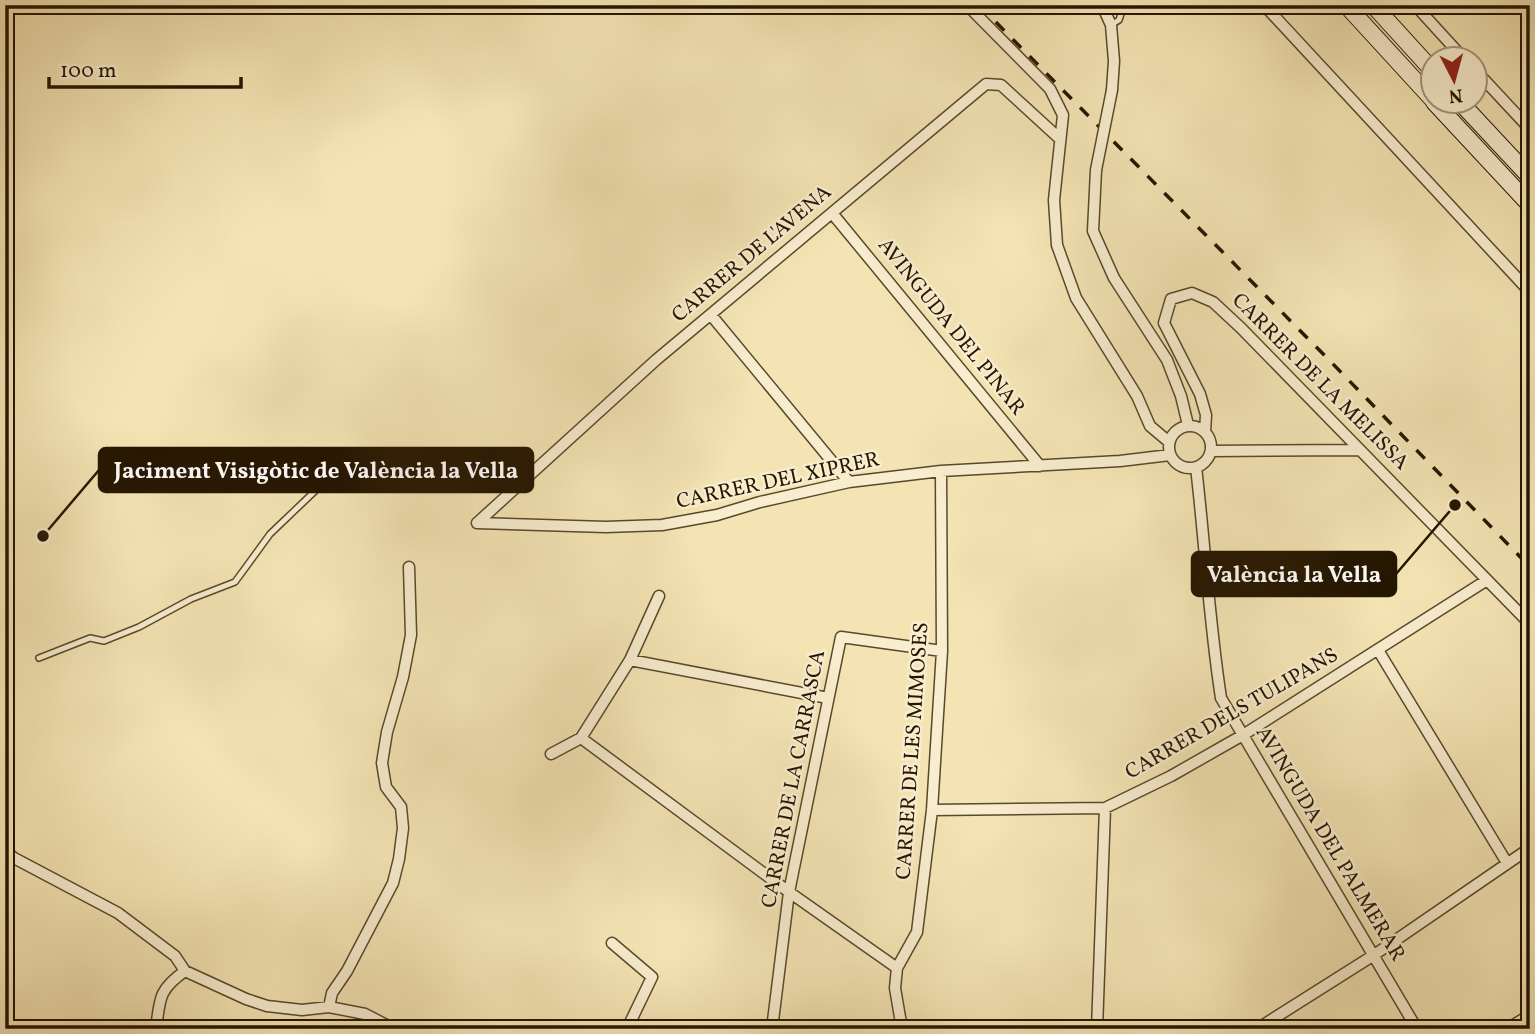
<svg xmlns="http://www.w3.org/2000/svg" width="1535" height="1034" viewBox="0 0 1535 1034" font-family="Vollkorn,serif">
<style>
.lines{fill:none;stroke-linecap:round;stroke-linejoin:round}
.lane-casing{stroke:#58492d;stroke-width:8}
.street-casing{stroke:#58492d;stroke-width:13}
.secondary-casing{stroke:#241500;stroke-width:18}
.lane{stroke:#f8edce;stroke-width:5}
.street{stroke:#f8edce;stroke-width:10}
.secondary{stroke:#f8edce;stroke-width:16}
.rail{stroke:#241500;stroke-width:3.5;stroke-dasharray:12 12;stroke-linecap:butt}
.street-bridge-casing{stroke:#58492d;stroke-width:13;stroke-linecap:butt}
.street-bridge{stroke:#f8edce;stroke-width:10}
.labels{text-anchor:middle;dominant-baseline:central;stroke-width:5;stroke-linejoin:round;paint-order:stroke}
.street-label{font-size:21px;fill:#241500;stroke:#f8edce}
.leader{fill:none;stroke:#241500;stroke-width:2.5}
.callout-dot{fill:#241500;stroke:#f8edce;stroke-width:2.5}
.callout{fill:#241500;stroke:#241500;stroke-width:2.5}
.callout-label{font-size:23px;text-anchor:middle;font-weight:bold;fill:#fff}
</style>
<rect width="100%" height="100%" fill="#f4e4b4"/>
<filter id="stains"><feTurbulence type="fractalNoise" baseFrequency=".00286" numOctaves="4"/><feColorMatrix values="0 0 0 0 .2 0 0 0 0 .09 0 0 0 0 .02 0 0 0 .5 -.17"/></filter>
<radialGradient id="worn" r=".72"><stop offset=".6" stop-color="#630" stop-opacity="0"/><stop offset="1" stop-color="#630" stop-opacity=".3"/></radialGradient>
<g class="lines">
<!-- lane casing -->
<g class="lane-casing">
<path id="lane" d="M1111,25L1119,20L1124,5
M39,658L90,638L104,641L139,627L191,599L235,582L270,534L315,491"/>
</g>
<!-- street casing -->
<g class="street-casing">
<path id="street" d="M967,5L1050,89L1063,115L1054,200L1057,245L1076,298L1137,396L1150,426L1169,442
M1102,5L1111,25L1114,61L1112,90
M1264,5L1530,292
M1415,5L1465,60
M1476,71L1530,129
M1096,170L1093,231L1114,278L1167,360L1181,396L1188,425
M832,213L1040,466
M711,315L849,482
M1169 447a21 21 0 1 1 42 0a21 21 0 1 1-42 0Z
M1205,432L1206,415L1200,394L1164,323L1171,299L1192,293L1213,302L1241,328L1530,624
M1211,451L1359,450
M1196,467C1205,544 1209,621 1221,698L1417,1029
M477,523L656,360L986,84L1001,85L1060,139
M477,523L606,527L662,525L717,515L760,502L849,482L941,471L1120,461L1170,455
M1378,650L1507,863
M630,660L828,698
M581,738L789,892L897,968
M551,754L581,738L630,660L659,596
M932,810L1105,808L1171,776L1243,735L1487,580
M5,851L14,858L118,913L175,956L185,971
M612,943L652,977L627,1029
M329,1007L332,993L347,971L393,883L399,859L403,828L401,807L386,787L382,763L387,732L403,677L411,635L409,567
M156,1029C160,999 158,990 185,971L246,999L267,1006L302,1010L329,1007L365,1014L394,1029
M772,1029L789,892L841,637L942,651
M902,1029L895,988L897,968L917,932L932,810L942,651L941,471
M1097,1029L1105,808
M1257,1029L1374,955L1530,848
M1507,1029L1530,1015"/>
</g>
<!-- secondary casing -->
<g class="secondary-casing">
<path id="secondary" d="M1346,5L1434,101
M1373,5L1434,72
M1434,102L1530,205
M1460,102L1530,177"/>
</g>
<!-- lane -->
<use href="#lane" class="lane"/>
<!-- street -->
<use href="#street" class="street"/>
<!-- secondary -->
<use href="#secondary" class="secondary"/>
<!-- rail -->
<path class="rail" d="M979,5L1332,363L1530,567"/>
<!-- street-bridge casing -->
<g class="street-bridge-casing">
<path id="street-bridge" d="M1096,170L1112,90"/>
</g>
<!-- street-bridge -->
<use href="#street-bridge" class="street-bridge"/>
</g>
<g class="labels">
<!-- street labels -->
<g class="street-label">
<text transform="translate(752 254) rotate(-40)">CARRER DE L'AVENA</text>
<text transform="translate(951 327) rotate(51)">AVINGUDA DEL PINAR</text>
<text transform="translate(1320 382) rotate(45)">CARRER DE LA MELISSA</text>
<text transform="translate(778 481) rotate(-12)">CARRER DEL XIPRER</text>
<text transform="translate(1232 714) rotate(-30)">CARRER DELS TULIPANS</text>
<text transform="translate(913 751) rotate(-86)">CARRER DE LES MIMOSES</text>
<text transform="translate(794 779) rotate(-79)">CARRER DE LA CARRASCA</text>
<text transform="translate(1330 844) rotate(59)">AVINGUDA DEL PALMERAR</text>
</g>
</g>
<!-- callouts -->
<path class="leader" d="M43 536L99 470M1455 505L1396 574"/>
<g class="callout-dot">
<circle cx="43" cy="536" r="7"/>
<circle cx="1455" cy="505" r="7"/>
</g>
<g class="callout">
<rect x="99" y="448" width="434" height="44" rx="7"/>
<rect x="1192" y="552" width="204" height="44" rx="7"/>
</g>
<g class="callout-label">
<text x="316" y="478">Jaciment Visigòtic de València la Vella</text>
<text x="1294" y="582">València la Vella</text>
</g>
<!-- margin -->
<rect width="1535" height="1034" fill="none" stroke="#f4e4b4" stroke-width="28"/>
<rect x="7" y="7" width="1521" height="1020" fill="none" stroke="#241500" stroke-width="3.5"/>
<rect x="14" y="14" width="1507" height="1006" fill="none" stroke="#241500" stroke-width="2"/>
<!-- north arrow -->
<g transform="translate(1454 80) rotate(174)"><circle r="33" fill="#f8edce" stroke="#a3977c" stroke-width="2"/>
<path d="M0-5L12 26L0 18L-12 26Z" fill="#8f2418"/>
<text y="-10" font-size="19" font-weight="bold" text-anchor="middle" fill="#241500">N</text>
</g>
<!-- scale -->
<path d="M49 77v10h192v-10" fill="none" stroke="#241500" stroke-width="3.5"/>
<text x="60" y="77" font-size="21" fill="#241500" stroke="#f8edce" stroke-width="5" paint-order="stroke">100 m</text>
<rect width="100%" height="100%" filter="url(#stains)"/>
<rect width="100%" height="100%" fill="url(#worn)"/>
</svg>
